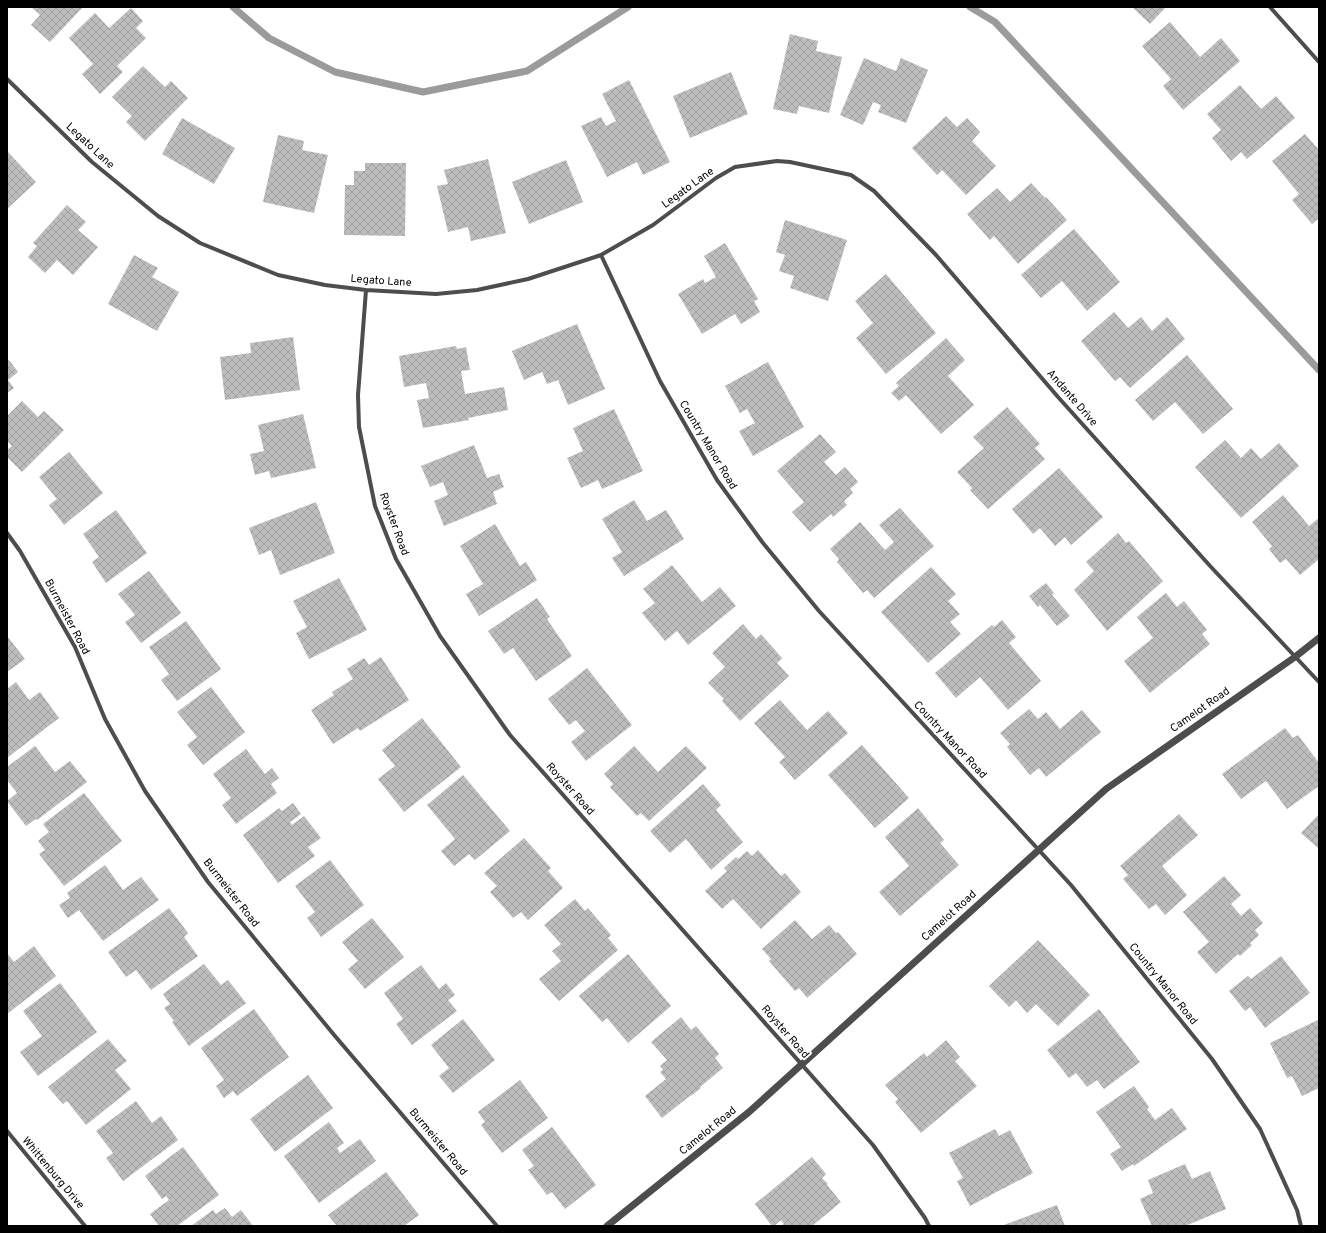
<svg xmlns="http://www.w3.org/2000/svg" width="1326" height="1233" viewBox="0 0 1326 1233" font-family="Overpass,sans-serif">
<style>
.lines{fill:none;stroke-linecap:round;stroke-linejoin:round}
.stream{stroke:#9b9b9b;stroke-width:7}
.building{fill:url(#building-cross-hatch)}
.minor{stroke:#4d4d4d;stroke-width:4}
.tertiary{stroke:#4d4d4d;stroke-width:7}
.labels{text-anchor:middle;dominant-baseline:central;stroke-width:4;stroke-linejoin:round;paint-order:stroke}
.street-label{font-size:11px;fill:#000;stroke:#fff}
</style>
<defs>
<pattern id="building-cross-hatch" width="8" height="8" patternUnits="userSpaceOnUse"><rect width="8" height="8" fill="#bdbdbd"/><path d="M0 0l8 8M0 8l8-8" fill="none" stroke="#a1a1a1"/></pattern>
</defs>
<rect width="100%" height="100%" fill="#fff"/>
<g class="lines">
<!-- stream -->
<path class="stream" d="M233,7L269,38L335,72L423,92L527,71L628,7
M970,7L995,22L1319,370"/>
</g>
<!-- building -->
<path class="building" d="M31,7H83L50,42L31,25L40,15Z
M1132,7H1166L1150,24Z
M131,8L143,21L136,28L146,38L117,66L123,72L100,94L82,74L93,64L69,38L95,13L109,28Z
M1170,22L1200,57L1221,38L1240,61L1183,110L1163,86L1171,79L1142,46Z
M790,34L818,41L816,51L842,57L829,113L799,106L797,114L773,109Z
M864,58L896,71L901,58L928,70L906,123L878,112L881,105L873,102L863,125L840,115Z
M143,66L165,87L171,81L188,98L145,141L126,122L132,116L112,97Z
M731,72L748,114L690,138L673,96Z
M629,80L670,162L643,175L637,162L607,177L581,126L601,117L606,126L616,121L602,94Z
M1240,85L1261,109L1276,96L1295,118L1247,159L1241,152L1231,161L1212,138L1221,130L1207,114Z
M946,116L957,127L967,118L980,132L972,141L996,166L966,195L942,170L937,175L912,148Z
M182,118L235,148L214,184L162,154Z
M1305,134L1319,150V218L1312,224L1292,200L1299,194L1272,161Z
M278,135L304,141L302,150L328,155L314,213L263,202Z
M7,151L36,182L7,209Z
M488,159L506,233L471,241L468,227L448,232L437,186L448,184L444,170Z
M566,160L583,202L529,224L512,182Z
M365,163H406L405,236L344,235L345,185H354V171H365Z
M1031,183L1045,198L1046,197L1067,220L1018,264L994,236L990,240L967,214L997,188L1010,202Z
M67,205L86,222L78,230L98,247L73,275L57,260L45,273L28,257L37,246L33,243Z
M785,220L847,240L828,301L790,288L794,276L779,271L785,255L776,252Z
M1074,229L1120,282L1087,311L1062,281L1041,298L1021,275Z
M725,243L758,299L754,301L760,312L741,324L735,314L702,334L678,294L703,279L705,283L716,277L704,256Z
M134,255L158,268L152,277L179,292L157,331L108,304Z
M886,274L936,333L886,374L856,338L873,323L855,301Z
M1114,312L1128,328L1141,317L1152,331L1167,317L1185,339L1130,388L1120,377L1115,381L1081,341Z
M577,324L605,389L568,405L558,380L547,384L542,372L524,380L512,351Z
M293,337L300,390L225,400L220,357L251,353L250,343Z
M946,338L965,360L948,376L974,405L941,434L906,395L899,401L891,393L899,386L896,383Z
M456,346L457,349L466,347L470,370L461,371L465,394L504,387L508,410L468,418L469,420L423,428L417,400L429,398L426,383L404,387L399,356Z
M1187,355L1233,409L1203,434L1175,402L1153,421L1135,400Z
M9,360L18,372L8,380L14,388L7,393V362Z
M768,362L804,427L753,456L739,431L755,423L747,409L740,413L725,386Z
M22,401L38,417L44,411L64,430L22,472L7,457V450L12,446L7,441V416Z
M1007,407L1040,444L1035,448L1045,459L988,509L970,490L972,488L957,472L984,448L973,437Z
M614,409L643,471L602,489L598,480L581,488L567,458L583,451L573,428Z
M303,414L316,468L271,478L269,471L255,475L250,454L264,451L258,425Z
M820,434L836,452L824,462L836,475L845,467L858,482L850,489L853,493L844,501L847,505L833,517L831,514L810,532L792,512L804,502L777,471Z
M1225,440L1241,458L1251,448L1261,459L1279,443L1299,466L1241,518L1195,467Z
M474,445L487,478L499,474L504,487L493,492L497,504L444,526L434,501L448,495L443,482L430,487L421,466Z
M69,452L103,493L64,525L49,505L57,499L39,477Z
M1059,468L1103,517L1071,545L1065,537L1055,546L1040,528L1033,534L1012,509Z
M1283,495L1309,526L1319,518V559L1300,575L1286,559L1280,563L1269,549L1272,546L1252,522Z
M634,500L647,521L666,510L684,539L624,576L612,558L622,552L602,519Z
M316,502L335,553L280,575L271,550L259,555L249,528Z
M900,508L934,546L874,598L867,590L863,593L837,562L839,559L830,549L860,522L885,550L894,542L879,525Z
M116,510L147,553L106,583L92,562L99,557L83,534Z
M495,524L520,566L526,562L537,580L479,616L466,594L483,584L460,546Z
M1118,533L1126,543L1129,541L1163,581L1107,631L1074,590L1094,571L1086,562Z
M672,565L702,602L720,587L736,606L688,645L677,631L665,641L642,613L655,603L643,589Z
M931,567L956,594L948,601L960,614L950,622L961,634L928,663L881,612Z
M149,571L181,613L141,643L125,622L135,615L118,594Z
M339,578L367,630L309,659L296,633L307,627L293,601Z
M1046,583L1054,593L1052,595L1070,616L1057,626L1040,605L1038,607L1029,596Z
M1166,593L1177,607L1184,601L1207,630L1202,634L1210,644L1150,693L1124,661L1153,638L1137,617Z
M537,598L550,617L547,619L572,656L536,681L513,648L504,654L488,631Z
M1002,620L1016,637L1009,643L1041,681L1008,710L980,677L956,698L935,673L992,625L994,627Z
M186,621L221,669L177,701L161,680L169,674L149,647Z
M743,624L756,639L761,634L782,658L777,663L789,676L740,721L722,701L724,699L708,683L725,667L712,653Z
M7,636L25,659L7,672Z
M381,657L409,700L360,731L358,728L333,744L311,710L334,695L332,692L353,679L347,669L364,658L369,665Z
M587,668L632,725L586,761L571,742L585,731L576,720L569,725L548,699Z
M16,682L29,700L40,692L59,718L7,758V689Z
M211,687L245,732L203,765L187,745L197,737L177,712Z
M780,700L807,730L828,711L848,733L795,780L779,762L785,757L754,723Z
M1029,709L1038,719L1046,712L1060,729L1082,710L1101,732L1046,777L1039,768L1030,775L1007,747L1010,744L1000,733Z
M422,718L461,767L404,812L378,779L395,766L382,750Z
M1285,728L1293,738L1298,735L1319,763V786L1287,809L1266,781L1241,799L1222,774Z
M862,745L909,798L875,828L828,775Z
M35,746L55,772L70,761L87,782L37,820L36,819L26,826L7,801L17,793L7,780V767Z
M634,746L658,772L686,746L707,768L649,821L641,813L637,816L610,787L613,784L604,774Z
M246,749L265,774L272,768L279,778L271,784L277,793L236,824L222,805L231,798L213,774Z
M463,775L510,831L475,860L469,854L454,866L441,851L455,839L427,805Z
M703,784L721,805L716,810L743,842L711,870L686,839L670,853L650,831Z
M84,793L122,841L64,886L39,854L45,850L38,841L49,832L43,824Z
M293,803L301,814L290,822L292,825L304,816L321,838L308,847L315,856L278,883L243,835L279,808L282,811Z
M918,808L944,840L940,843L959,865L900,916L879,892L909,866L885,837Z
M1179,814L1198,835L1162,866L1187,895L1165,915L1156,904L1149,909L1123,879L1128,875L1120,866Z
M1319,814V849L1301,833Z
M524,838L551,868L548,871L563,888L528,920L521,912L513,918L490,892L497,886L484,873Z
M758,850L781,876L785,873L801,892L761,929L733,899L722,909L705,891L727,871L724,868L736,857L738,859L747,851L752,856Z
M330,860L364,905L321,937L307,918L315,912L295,886Z
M105,865L123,890L141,877L159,900L103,941L79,910L68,918L59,905L70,898L67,893Z
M1224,876L1241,895L1231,904L1241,916L1250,908L1263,923L1255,930L1259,935L1250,943L1252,945L1240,956L1238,954L1216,974L1197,952L1209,942L1183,912Z
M575,899L585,911L588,908L611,935L608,938L618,950L559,1001L539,979L561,961L552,951L561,944L544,925Z
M169,908L188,933L184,937L198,956L151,990L136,970L126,977L108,952Z
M372,918L404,957L365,989L348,969L358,961L342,942Z
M795,920L812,939L829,925L836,933L838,932L857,954L807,998L799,988L795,991L769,961L771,959L762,949Z
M1038,940L1090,995L1058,1026L1036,1004L1027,1013L1016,1000L1009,1007L989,986Z
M34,946L56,976L7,1014V953L14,962Z
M628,954L671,1006L628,1043L607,1018L602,1022L579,996Z
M1281,956L1310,993L1265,1028L1250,1007L1245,1011L1229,991L1248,976L1251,979Z
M204,964L221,985L228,980L246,1003L189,1046L172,1022L174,1021L164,1008L170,1004L163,994Z
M421,965L439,989L446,983L455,995L448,1000L457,1011L412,1045L396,1024L403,1019L384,993Z
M60,983L97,1032L38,1076L20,1052L42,1036L23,1011Z
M254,1009L289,1057L237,1096L233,1091L224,1098L216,1086L224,1080L201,1048Z
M1099,1009L1140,1062L1104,1089L1097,1080L1087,1087L1076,1073L1069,1078L1047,1050Z
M681,1017L691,1030L696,1026L719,1054L715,1058L723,1068L700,1087L701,1088L691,1096V1095L662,1118L645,1096L666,1079L660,1072L663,1070L660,1066L667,1060L651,1042Z
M463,1019L495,1060L453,1093L439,1076L449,1068L431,1045Z
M1318,1020L1319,1088L1302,1096L1292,1076L1287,1078L1270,1043Z
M108,1039L127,1061L115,1070L131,1089L86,1125L67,1101L63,1104L48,1087Z
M946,1040L960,1057L955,1061L977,1086L921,1133L895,1102L898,1099L885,1085L924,1053L927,1057Z
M308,1075L333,1108L275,1152L250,1119Z
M520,1080L548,1118L502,1153L481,1125L485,1122L478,1112Z
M1134,1086L1149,1107L1147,1109L1155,1120L1172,1108L1187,1129L1134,1166L1133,1164L1122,1171L1110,1154L1121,1147L1096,1112Z
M136,1101L152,1123L161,1116L178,1140L123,1181L106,1158L113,1153L96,1131Z
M329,1122L344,1143L337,1148L340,1153L360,1139L376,1161L319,1203L284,1156Z
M552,1127L596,1185L565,1209L552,1192L547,1195L528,1170L534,1166L522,1150Z
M995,1129L999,1136L1010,1130L1033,1173L970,1206L957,1181L963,1178L949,1153Z
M183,1147L219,1195L177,1226H159L150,1214L169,1200L166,1196L162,1199L145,1176Z
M812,1157L826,1174L822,1178L828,1184L827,1185L841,1202L812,1226H781L784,1224L781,1220L774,1226H772L755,1204Z
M1185,1164L1192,1179L1210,1171L1226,1209L1185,1226H1152L1140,1199L1153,1193L1148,1180Z
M386,1172L419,1215L404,1226H337L328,1215Z
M1057,1205L1065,1226H1001Z
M225,1208L232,1217L241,1210L253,1226H191L213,1210L216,1214Z"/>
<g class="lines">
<!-- minor -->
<path class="minor" d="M1270,7L1319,62
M7,79L92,162L158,216L200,243L278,275L325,285L366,290L436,294L477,290L528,279L601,255L653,225L716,178L735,167L777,161L790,162L851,175L874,191L936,255L1058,397L1211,567L1319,682
M601,255L660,381L717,480L763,543L819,611L1071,885L1212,1059L1260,1129L1297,1210L1301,1226
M366,290L358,395L359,427L375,506L396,559L440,636L510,735L873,1145L925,1218L929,1226
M7,533L20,551L75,647L105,719L145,791L208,882L335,1036L497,1226
M7,1131L85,1226"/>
<!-- tertiary -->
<path class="tertiary" d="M607,1226L749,1112L1106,789L1295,657L1319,638"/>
</g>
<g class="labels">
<!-- street labels -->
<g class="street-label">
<text transform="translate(90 146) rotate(43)">Legato Lane</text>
<text transform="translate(688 188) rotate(-36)">Legato Lane</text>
<text transform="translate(381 281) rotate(4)">Legato Lane</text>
<text transform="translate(1072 398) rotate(49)">Andante Drive</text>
<text transform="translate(708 445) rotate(59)">Country Manor Road</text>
<text transform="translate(394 524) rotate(70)">Royster Road</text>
<text transform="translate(67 617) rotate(62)">Burmeister Road</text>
<text transform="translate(1200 710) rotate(-35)">Camelot Road</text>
<text transform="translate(950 740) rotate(47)">Country Manor Road</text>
<text transform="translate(570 789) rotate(48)">Royster Road</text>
<text transform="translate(231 893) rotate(52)">Burmeister Road</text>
<text transform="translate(949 916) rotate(-42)">Camelot Road</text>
<text transform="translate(1163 984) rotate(51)">Country Manor Road</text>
<text transform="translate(785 1032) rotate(49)">Royster Road</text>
<text transform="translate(708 1131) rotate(-39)">Camelot Road</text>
<text transform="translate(438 1142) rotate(50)">Burmeister Road</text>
<text transform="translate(53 1173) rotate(50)">Whittenburg Drive</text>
</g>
</g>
<!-- border -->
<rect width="1326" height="1233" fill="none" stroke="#000000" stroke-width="16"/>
</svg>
